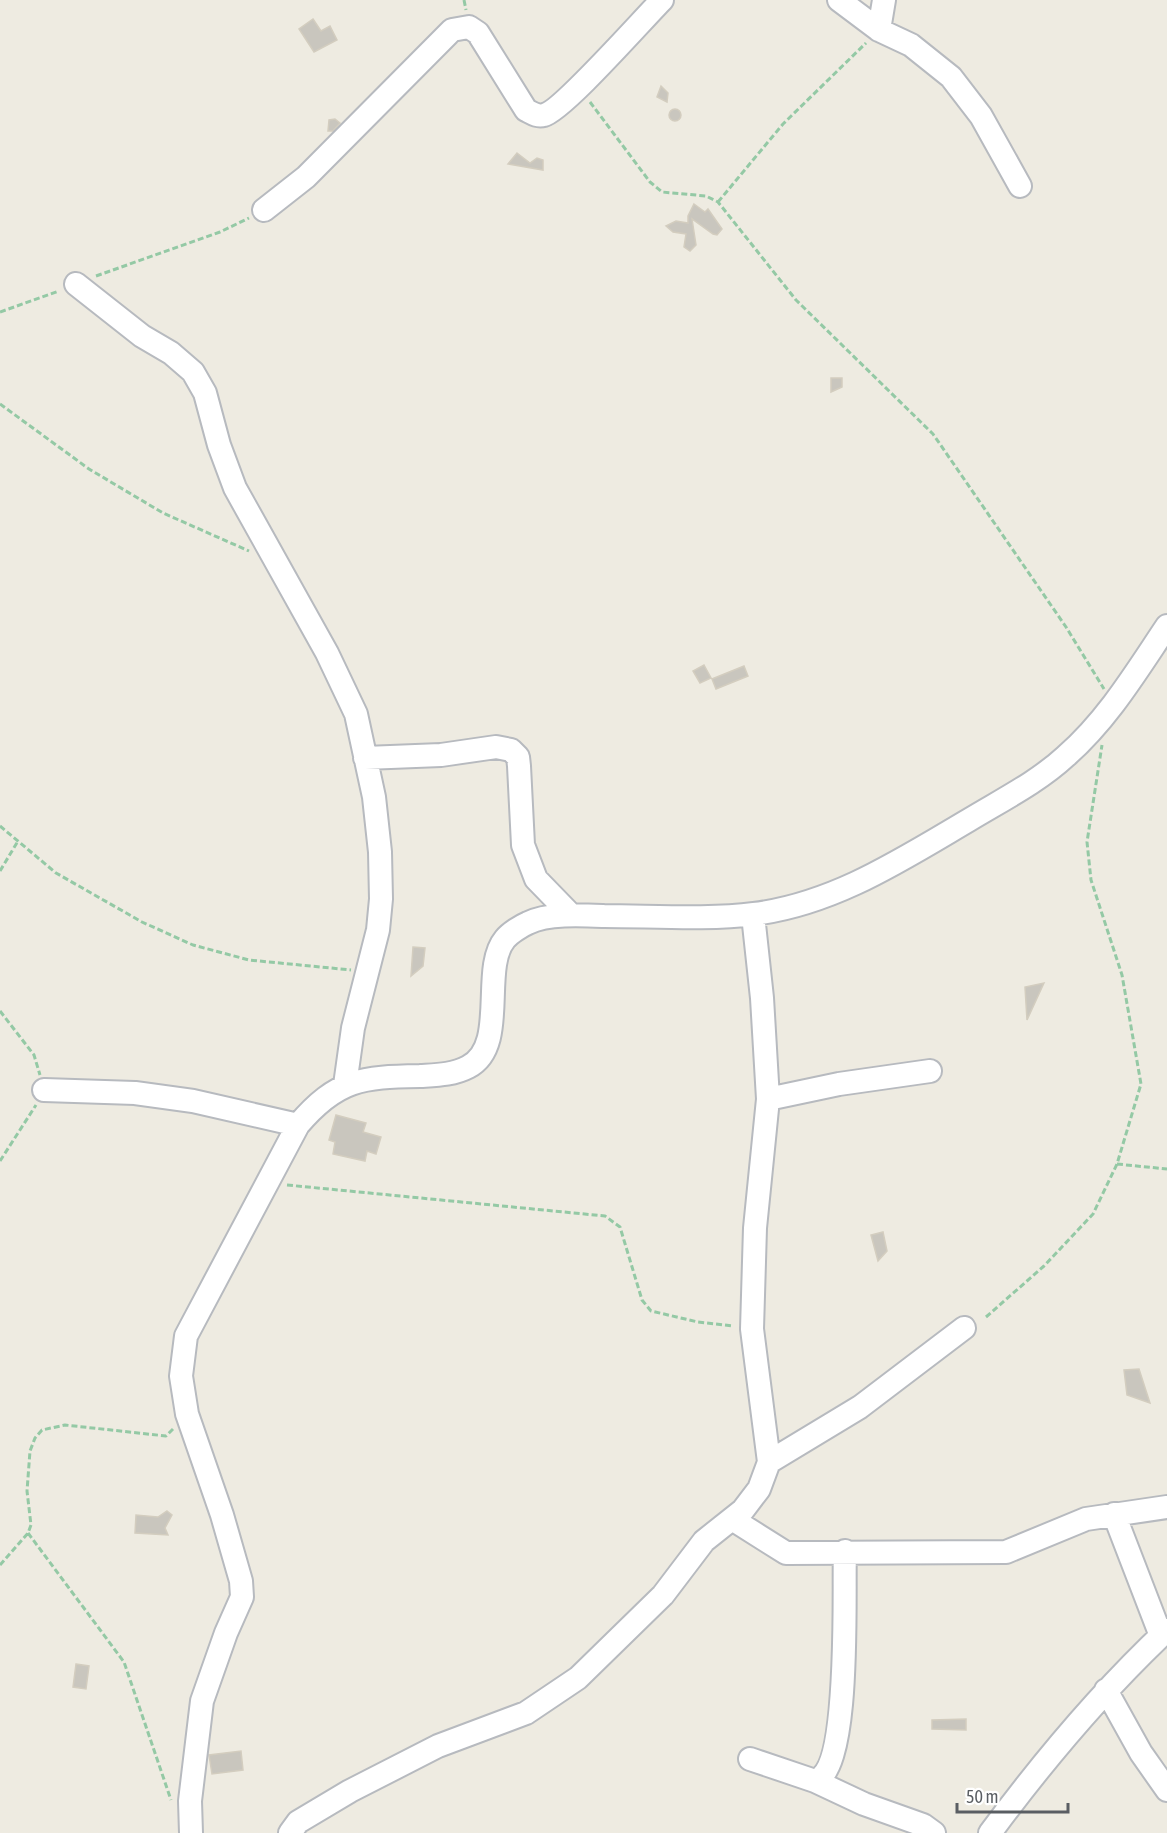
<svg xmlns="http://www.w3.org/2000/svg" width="1167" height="1833" viewBox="0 0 1167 1833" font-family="'Asap Condensed',sans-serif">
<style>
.building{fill:#c9c6be;stroke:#d3cdbf;stroke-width:1.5}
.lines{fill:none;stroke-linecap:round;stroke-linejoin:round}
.minor-casing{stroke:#b7babf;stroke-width:26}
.path{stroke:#94c9a5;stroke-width:3;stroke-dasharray:6 3;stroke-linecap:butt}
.minor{stroke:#fff;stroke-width:22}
</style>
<rect width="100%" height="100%" fill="#eeebe1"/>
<!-- building -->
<path class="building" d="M313,19L321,31L330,26L337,40L314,52L299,29Z
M661,86L668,93L667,102L657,97Z
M669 115a6 6 0 1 1 12 0a6 6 0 1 1-12 0Z
M335,119L340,123L333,131H328L329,120Z
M517,153L530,163L537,158L543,160V170L508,164Z
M694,204L705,212L708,209L722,229L717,235L713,234L692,219L696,245L690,251L684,247L686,234L673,232L666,226L676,221L688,223V216Z
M831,378H842V387L831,392Z
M704,665L711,678L700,683L693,671Z
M744,666L748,676L716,689L712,679Z
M413,947L425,948L423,966L411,976Z
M1044,983L1027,1020L1025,987Z
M336,1115L366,1123L363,1132L381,1137L376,1154L367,1151L365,1161L333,1154L335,1142L329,1140Z
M883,1232L887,1251L878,1261L871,1235Z
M1139,1369L1150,1403L1127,1395L1124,1370Z
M167,1511L172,1515L165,1528L168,1535L135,1533L136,1515L158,1517Z
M76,1664L89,1666L86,1689L73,1687Z
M966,1719V1730L932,1729V1720Z
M241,1751L243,1770L212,1774L209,1755Z"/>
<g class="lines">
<!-- minor casing -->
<g class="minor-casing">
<path id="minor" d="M839,0L879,30L911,45L951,77L981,116L1020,186
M879,30L884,0
M264,210L306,177L452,30L469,27L478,33L526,110C532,113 537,117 544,115C562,111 643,19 662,0
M76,284L142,336L171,353L193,372L205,393L219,445L235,488L327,653L356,714L374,797L380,852L381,899L378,930L353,1028L345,1085
M365,758L441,755L496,747L511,750L518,757L519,766L523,845L536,879L571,915
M44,1090L135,1093L193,1101L298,1125
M768,1099L839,1084L930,1071
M769,1462L860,1407L964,1328
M1114,1514L1161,1636
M732,1519L786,1553L1006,1552L1086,1519L1167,1507
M1106,1690L1141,1753L1167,1790
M750,1759L815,1781C852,1768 843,1587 845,1551
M815,1781L864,1804L923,1825L934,1833
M191,1833L190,1801L202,1701L226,1633L242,1597L241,1581L222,1515L187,1414L181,1376L186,1336L298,1125C337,1079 362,1077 420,1076C436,1075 453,1075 468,1067C509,1046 480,969 505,939C510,933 521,926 528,923C547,913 583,915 604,916C650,916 709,920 754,914C834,904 901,860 969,820C1002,800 1038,782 1066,756C1108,719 1136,672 1167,626
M290,1833L298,1822L350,1791L438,1746L526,1713L578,1678L663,1595L704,1541L743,1510L759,1489L769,1462L752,1329L755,1228L768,1099L762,998L753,915
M990,1833C1044,1760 1101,1692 1167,1630"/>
</g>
<!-- path -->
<path class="path" d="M464,0L466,10
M590,102L650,182L662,192L706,196L718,202L796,300L933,434L1066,627L1104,689
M718,202L783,124L866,43
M96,276L220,232L249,218
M0,312L59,291
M0,404L89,469L163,513L249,551
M0,826L56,873L142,922L193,945L249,960L351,970
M0,871L18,841
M0,1011L34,1055L40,1075
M0,1161L36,1105
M1117,1164L1167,1169
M287,1185L605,1216L620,1227L642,1300L651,1311L698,1322L733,1326
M986,1317L1044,1266L1093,1214L1117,1164L1141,1084L1122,975L1091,880L1087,842L1102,745
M28,1533L124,1662L171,1800
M0,1565L28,1533L31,1525L27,1491L30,1451L35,1438L42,1430L65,1425L166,1436L174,1428"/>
<!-- minor -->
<use href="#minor" class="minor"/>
</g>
<!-- scale -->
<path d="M957 1803v9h111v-9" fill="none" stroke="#5a5e63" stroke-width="3"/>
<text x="966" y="1803" font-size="18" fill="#5a5e63" stroke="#ffffff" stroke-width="4.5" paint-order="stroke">50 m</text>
</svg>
